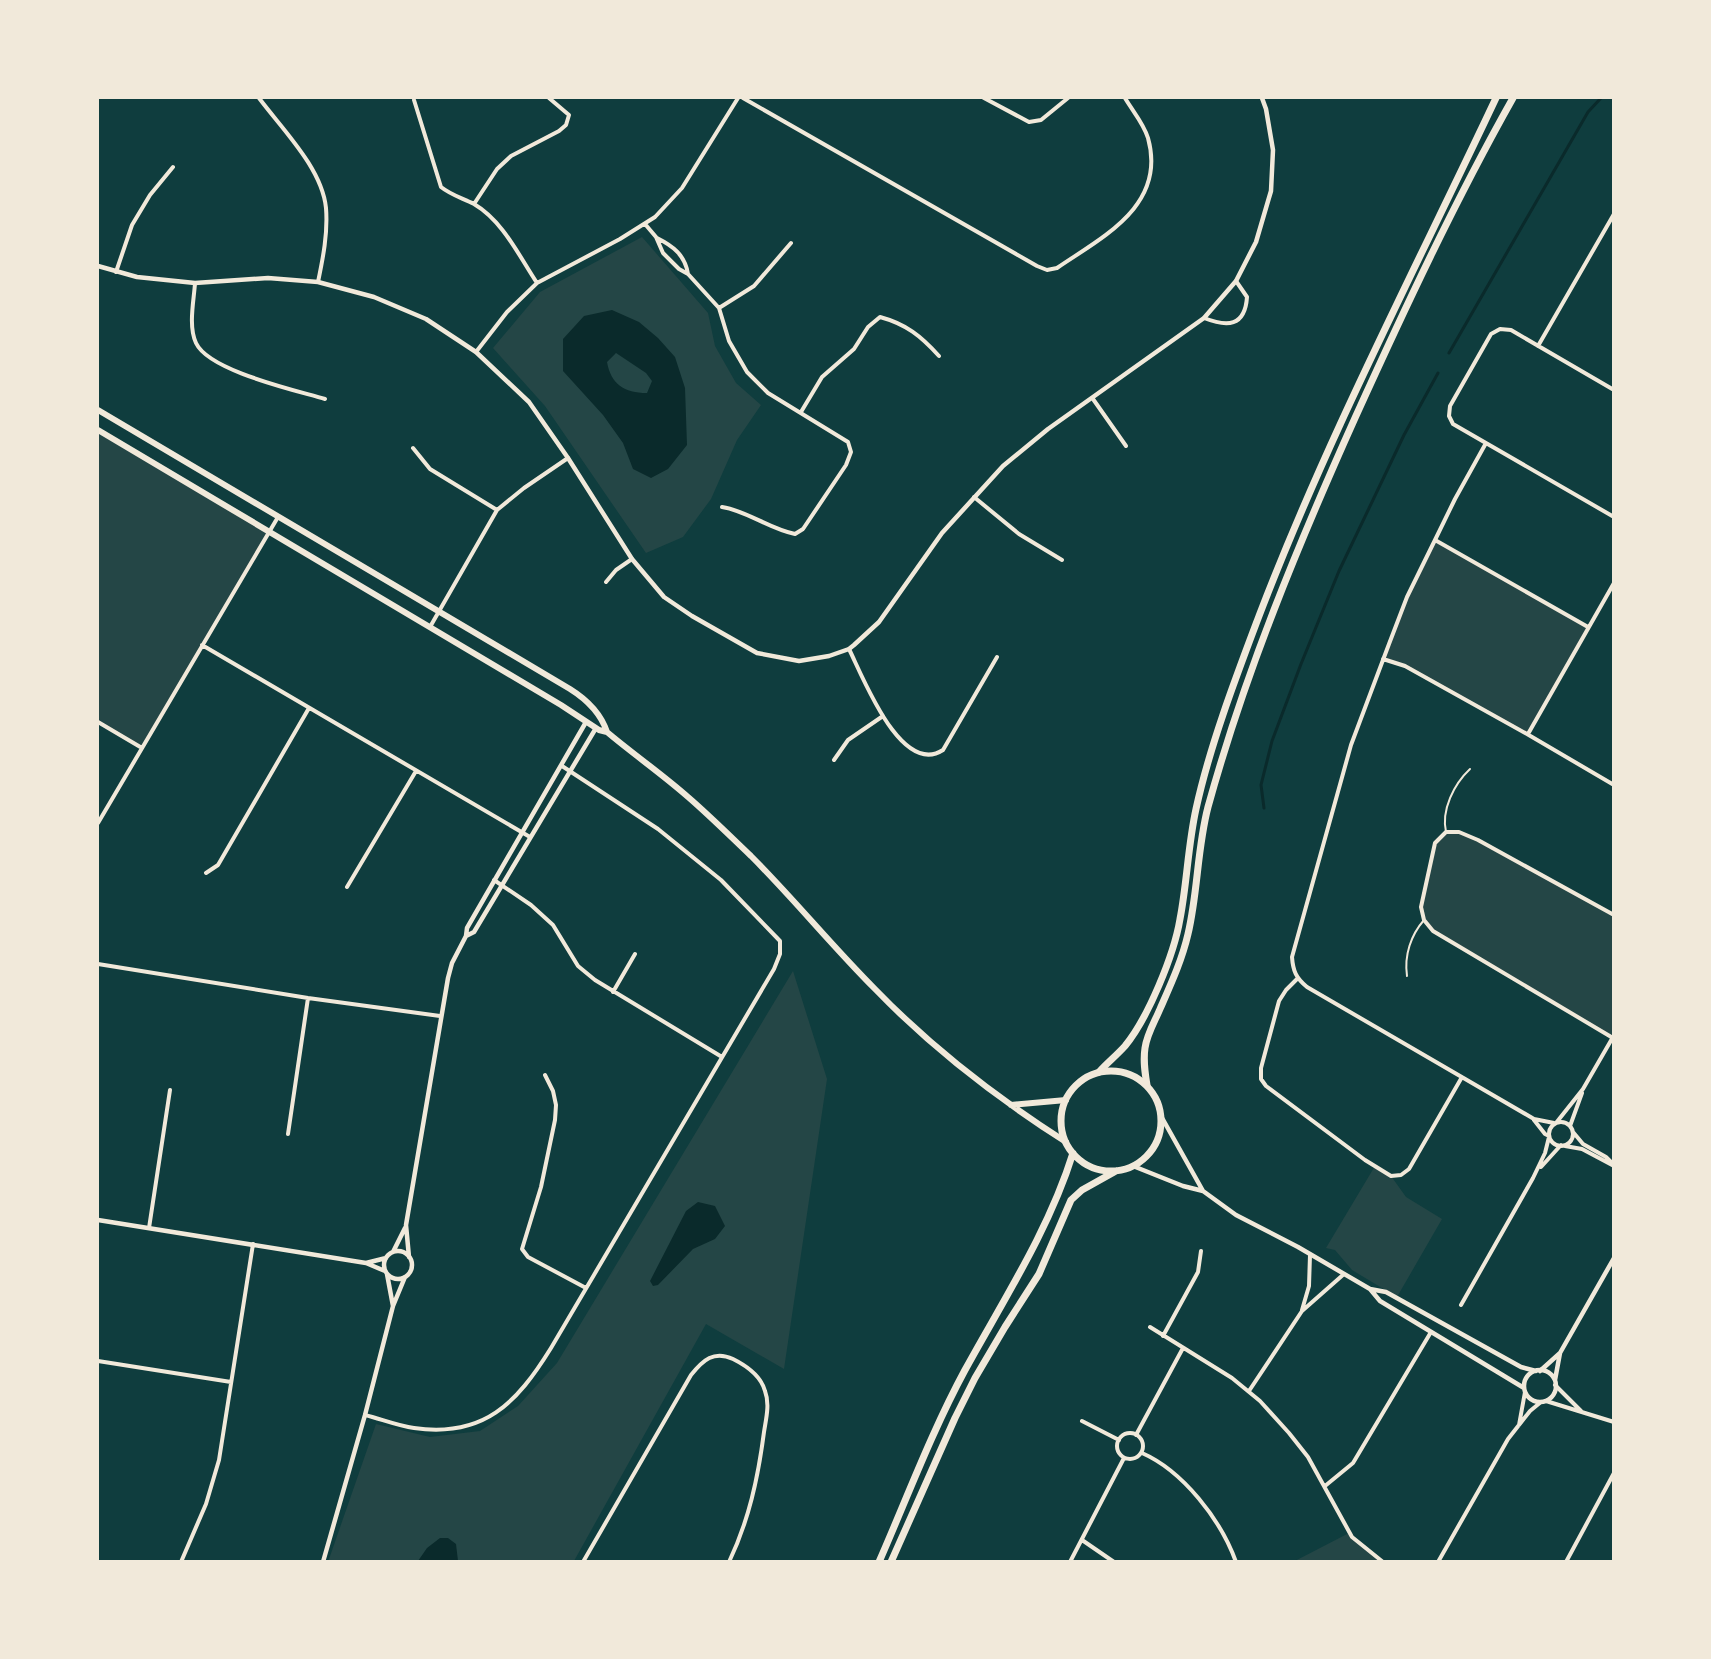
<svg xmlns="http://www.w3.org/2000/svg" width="1711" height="1659" viewBox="0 0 1711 1659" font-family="'Golos Text',sans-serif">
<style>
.green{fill:#244646}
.water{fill:#0a2a2b;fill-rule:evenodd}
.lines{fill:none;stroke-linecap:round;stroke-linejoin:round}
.stream{stroke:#0a2a2b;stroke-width:3}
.service{stroke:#f1e9da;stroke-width:2}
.minor{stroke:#f1e9da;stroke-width:4}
.tertiary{stroke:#f1e9da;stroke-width:4.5}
.primary{stroke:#f1e9da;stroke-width:6}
.trunk{stroke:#f1e9da;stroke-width:7}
.motorway{stroke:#f1e9da;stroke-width:7}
</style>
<rect width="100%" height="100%" fill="#0f3d3e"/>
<!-- green -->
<path class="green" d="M642,237L708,313L715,346L736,383L761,405L737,440L711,499L683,537L646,553L545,406L493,348L540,292Z
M98,430L269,531L142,748L98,722Z
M1435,540L1588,627L1527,734L1405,666L1383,659L1407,597Z
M1446,832H1459L1478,840L1613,915L1614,1037L1433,931L1424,920L1421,907L1435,843Z
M793,971L827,1079L784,1369L706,1324L574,1561L328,1562L376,1424L430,1437L480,1431L518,1406L557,1363Z
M1375,1166L1391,1176L1406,1197L1442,1219L1397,1297L1352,1270L1335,1250L1326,1248Z
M1349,1533L1383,1562H1293Z"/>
<!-- water -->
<path class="water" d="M612,310L639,322L658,338L675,357L685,388L687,445L668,469L651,478L633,469L623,443L603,415L563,371V339L584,316ZM616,353L646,373L652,381L647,393C624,393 611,384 607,362Z
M698,1202L715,1206L725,1226L715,1239L693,1249L658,1285L653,1286L650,1281L686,1211Z
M440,1538H448L456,1544L458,1561H418L427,1548Z"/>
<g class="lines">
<!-- stream -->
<path class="stream" d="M1449,353L1588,112L1601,98
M1264,808L1261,785L1272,741L1301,664L1339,571L1404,435L1438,373"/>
<!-- service -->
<path class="service" d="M1446,832C1441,810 1454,784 1470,769
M1407,976C1404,955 1411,935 1424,920"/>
<!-- minor -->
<path class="minor" d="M259,98C282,129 322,168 326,208C328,233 323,258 318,282
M743,98L1037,266L1047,270L1057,268C1102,237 1167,206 1148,138C1144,124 1132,110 1125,98
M984,98L1029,122L1041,120L1068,98
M414,100L441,187C451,195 462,198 474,204C503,221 519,256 537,283
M474,204L497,169L511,156L559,131L566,125L569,115L549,98
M645,224L656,237L663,253L679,269L688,274L719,308L729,341L747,372L768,393L848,442L851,452L846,465L803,529L795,534C769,529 748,511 722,507
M657,238C673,246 685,255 688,274
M116,272L132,225L150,195L173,167
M195,283C194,300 188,326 196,343C209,371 295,390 325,399
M719,308L754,286L791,243
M1204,318C1227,327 1245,327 1247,297L1236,281
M1538,346L1614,214
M476,352L507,312L537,283L620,239L655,217L682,188L738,98
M1614,390L1511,330L1500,329L1491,334L1450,406L1449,416L1453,424L1614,517
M1093,399L1126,446
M801,412L822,377L854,349L868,327L880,317C906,324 921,336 939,356
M1486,443L1455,499L1435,540L1407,597L1389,644L1351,745L1292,957C1293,971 1296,978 1307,987L1534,1119L1554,1123
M413,448L430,469L497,510
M974,497L1019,534L1062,560
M1435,540L1588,627
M606,582L616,570L632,559
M430,627L497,510L524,488L568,458
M202,645L530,837
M849,649C863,677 901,777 943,750L997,657
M1383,659L1405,666L1527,734L1614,785
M98,722L142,748
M1528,734L1614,583
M834,760L848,740L883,716
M98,823L278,517
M206,873L218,865L309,708
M494,880L531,905L553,925L578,966L595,980L722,1057
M347,887L416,771
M98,964L308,998L440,1016
M1297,979L1286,990L1279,1001L1261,1068V1079L1266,1086L1365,1160L1391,1176L1401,1175L1409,1169L1462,1077
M613,992L635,954
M1613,1038L1433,931L1424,920L1421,907L1435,843L1446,832H1459L1478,840L1614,915
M545,1075L553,1091L556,1105L555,1120L541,1187L522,1249L528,1257L586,1288
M1534,1120L1545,1134L1549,1136
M1549 1134a12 12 0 1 1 24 0a12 12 0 1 1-24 0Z
M1556,1123L1583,1089L1613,1037
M1570,1126L1582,1093
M1573,1132L1583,1144L1606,1157L1613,1164
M288,1134L308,998
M1565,1146L1582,1149L1614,1166
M1541,1167L1561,1145
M149,1228L170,1090
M1461,1305L1533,1178L1545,1153L1549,1137
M1302,1310L1309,1286L1310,1255
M1150,1327L1232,1378L1260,1401L1289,1433L1308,1457L1352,1537L1383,1562
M1163,1336L1198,1272L1201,1251
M98,1361L231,1382
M1555,1385L1581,1411
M1249,1391L1302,1311L1344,1274
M1546,1401L1614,1422
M365,1415C381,1419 398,1426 414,1428C484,1438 517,1403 551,1348L774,969L780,954V941L721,880L658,829L562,766
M1082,1421L1119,1440
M1519,1425L1525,1392
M1117 1446a13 13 0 1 1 26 0a13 13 0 1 1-26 0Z
M1136,1435L1183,1348
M1142,1453C1183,1471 1221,1520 1236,1562
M1325,1486L1353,1463L1431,1332
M1082,1540L1114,1562
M181,1562L206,1504L219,1460L253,1244
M583,1562L691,1375C703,1360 714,1350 733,1359C747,1366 761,1376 765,1391C770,1404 766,1419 764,1432C758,1478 749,1520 729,1562
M1070,1562L1124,1458
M1438,1562L1508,1439L1530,1411L1541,1402
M1566,1562L1614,1473"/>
<!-- tertiary -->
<path class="tertiary" d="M98,266L137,277L195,283L268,278L318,282L374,297L426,319L476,352L529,402L568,458L632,559L664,597L692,616L757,653L799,661L829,656L849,649L854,645L879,622L942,533L1003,466L1048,429L1204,318L1236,281L1256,242L1271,191L1273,150L1266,109L1262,98
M466,936L474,932L596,728
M1161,1116L1203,1191
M1133,1166L1183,1186L1203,1191L1236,1215L1298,1247L1370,1289L1380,1301L1524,1388
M98,1220L366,1263L385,1271
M384 1265a14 14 0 1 1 28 0a14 14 0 1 1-28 0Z
M393,1252L405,1228
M409,1257L406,1225L448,978L452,963L466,936L467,928L586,722
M366,1263L386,1258
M387,1274L393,1306
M1370,1289L1386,1292L1521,1367L1536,1371
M1524 1386a16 16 0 1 1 32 0a16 16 0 1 1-32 0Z
M1540,1371L1560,1353L1614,1258
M1555,1380L1560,1353
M323,1562L365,1415L393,1306L405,1277"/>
<!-- primary -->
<path class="primary" d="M98,410L570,689C586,699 601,714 607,732
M98,430L561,705L599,730L607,732C633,754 662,774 688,797C710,816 730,836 751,856C794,899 832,946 875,989C932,1048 997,1098 1066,1142
M1011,1105L1066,1100"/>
<!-- trunk -->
<path class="trunk" d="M1061 1121a50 50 0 1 1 100 0a50 50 0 1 1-100 0Z
M879,1562C907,1498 932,1431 965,1370C1004,1299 1049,1230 1073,1153
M891,1562L955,1418L975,1378L1005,1327L1039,1274L1071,1200L1082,1190L1116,1171"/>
<!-- motorway -->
<path class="motorway" d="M1099,1072C1107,1063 1117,1055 1125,1046C1148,1018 1174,955 1180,919C1187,883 1188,845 1196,809C1210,745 1236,677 1259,616C1327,438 1415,270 1496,98
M1147,1085C1145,1073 1143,1061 1145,1048C1147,1034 1155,1021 1160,1009C1171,984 1182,960 1188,934C1198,892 1197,849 1208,807C1245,673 1298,545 1355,418C1404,310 1455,201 1513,98"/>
</g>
<!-- border -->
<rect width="1711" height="1659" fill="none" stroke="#f1e9da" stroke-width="198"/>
</svg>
